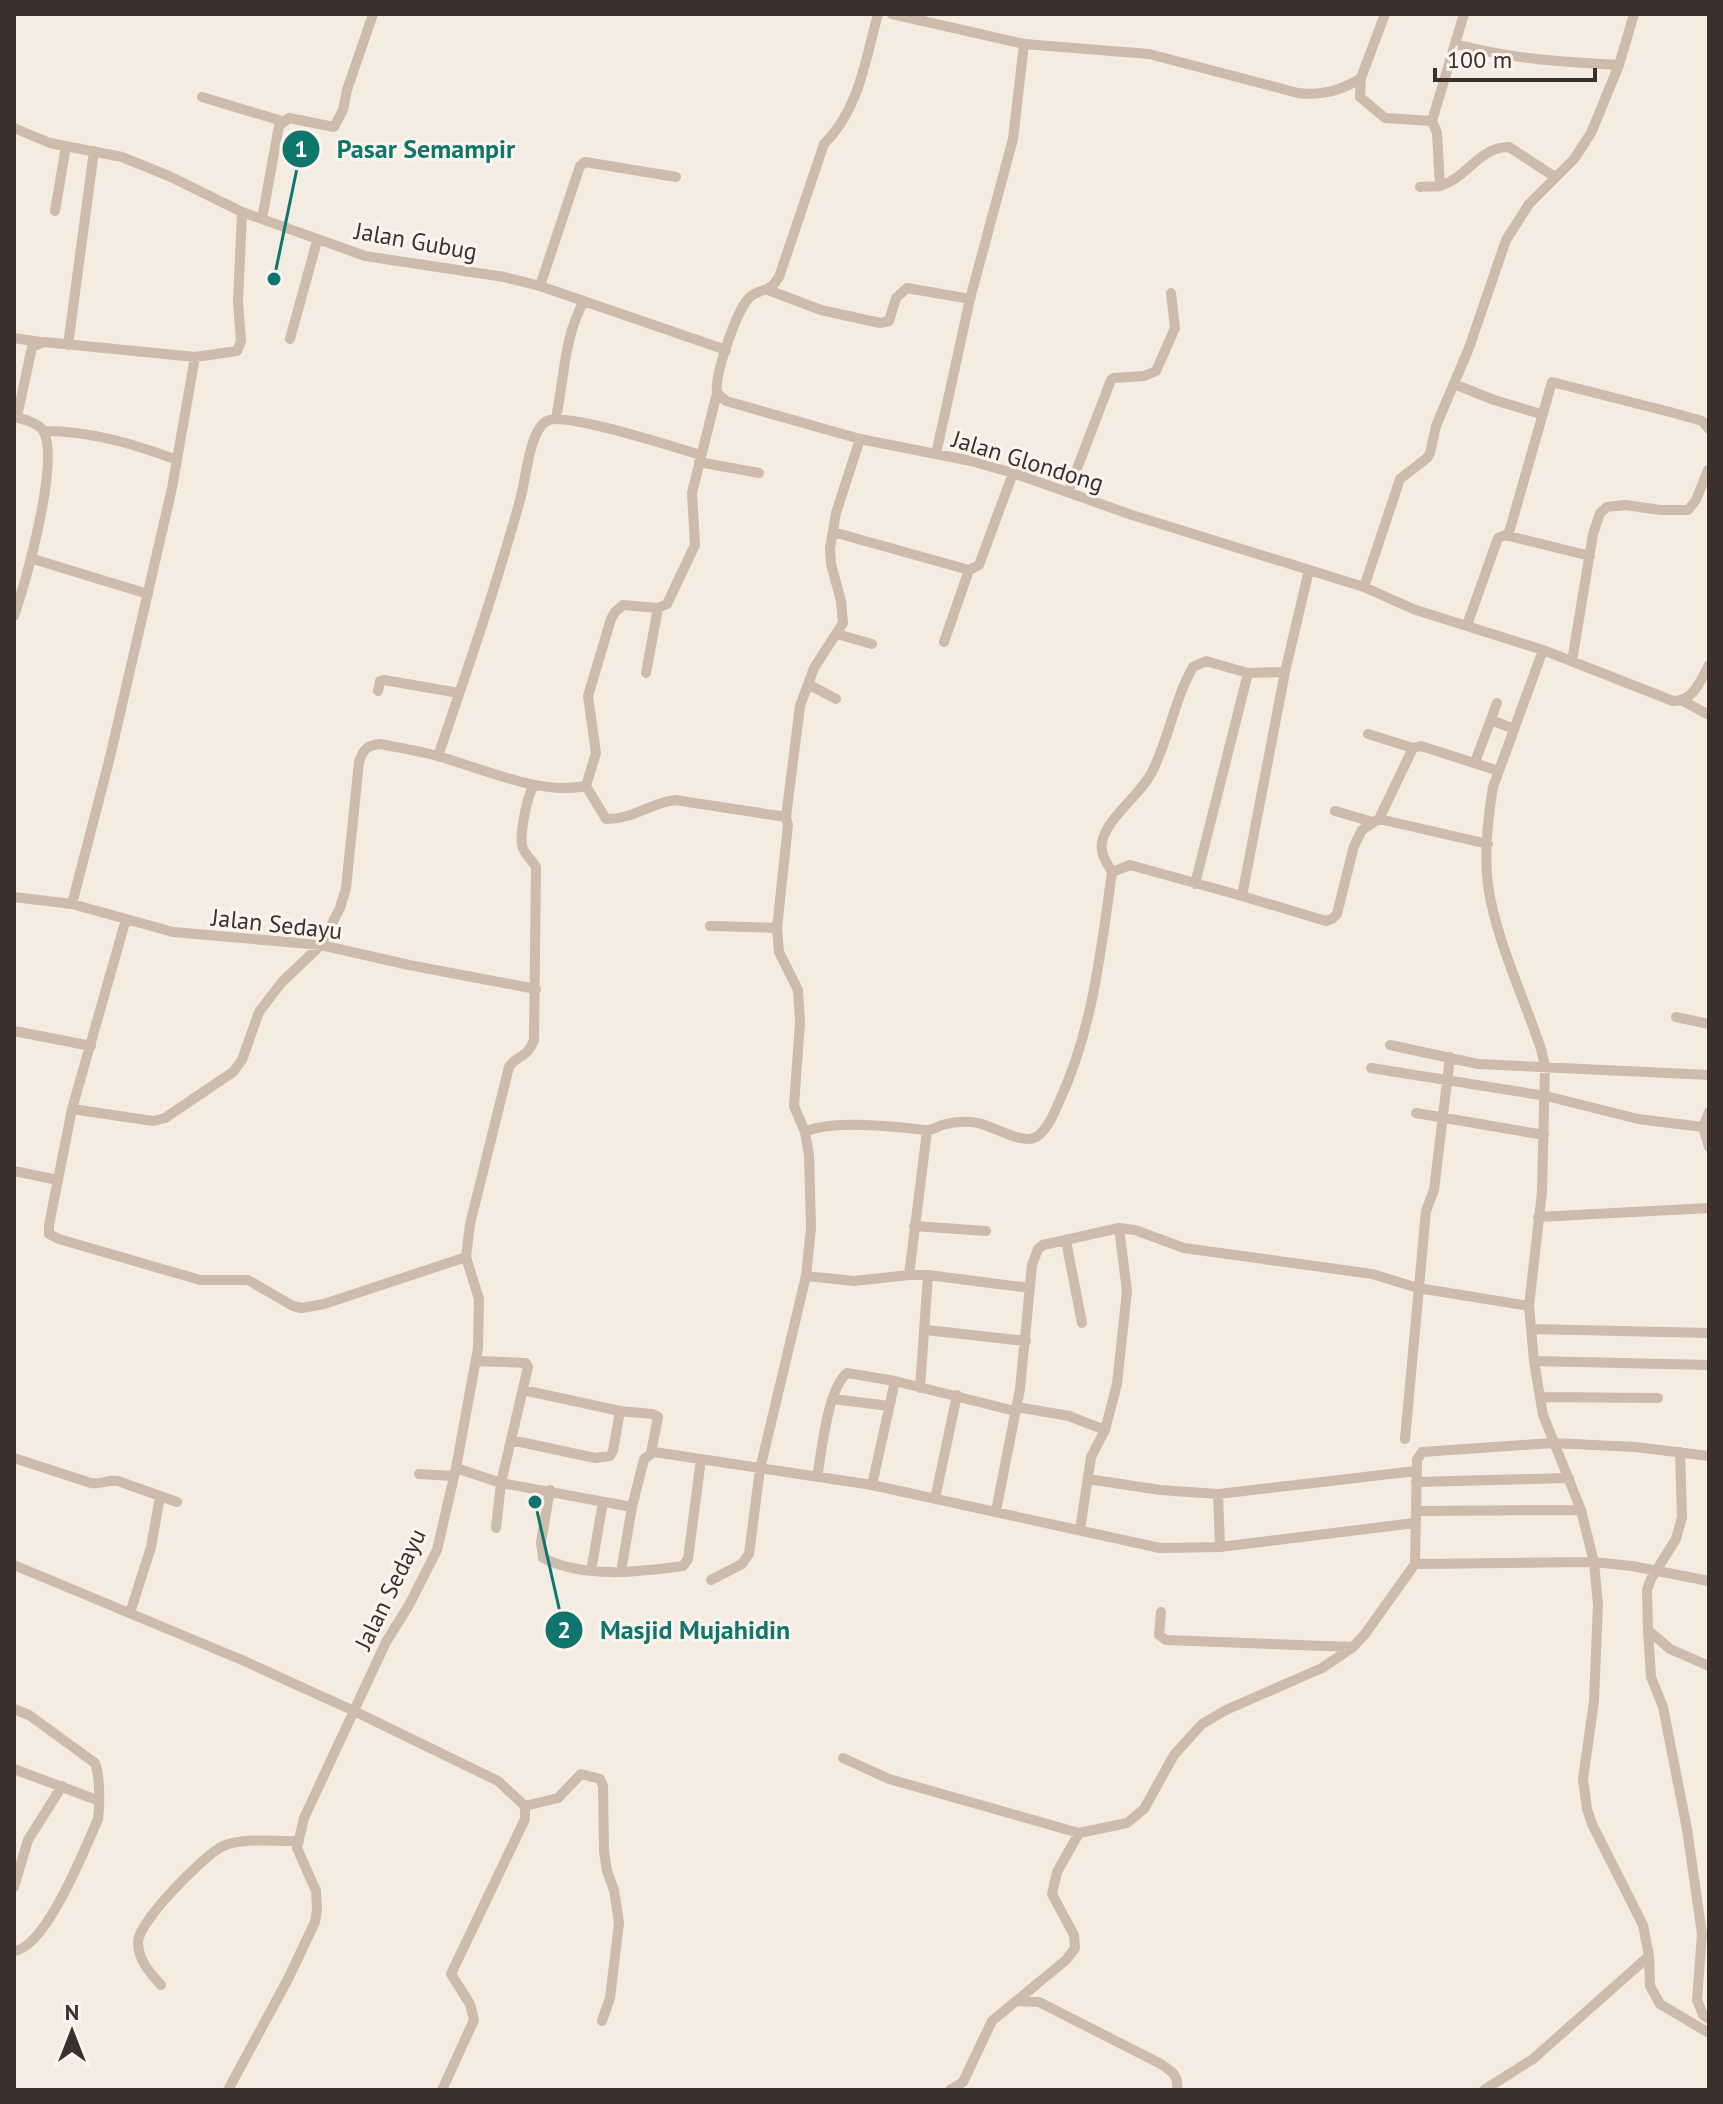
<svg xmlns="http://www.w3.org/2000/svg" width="1723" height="2104" viewBox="0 0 1723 2104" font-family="'PT Sans',sans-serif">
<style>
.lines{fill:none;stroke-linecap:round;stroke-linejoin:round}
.street{stroke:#cdbbac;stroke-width:10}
.labels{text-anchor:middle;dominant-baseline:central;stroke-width:6;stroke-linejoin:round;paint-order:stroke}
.street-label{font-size:24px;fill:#3b302b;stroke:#fbf5ee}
.leader{fill:none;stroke:#0f766e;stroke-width:3}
.callout-dot{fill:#0f766e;stroke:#fbf5ee;stroke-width:3}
.mark-label{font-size:24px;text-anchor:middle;font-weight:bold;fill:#fff}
.callout-label{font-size:26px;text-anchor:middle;font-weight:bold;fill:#0f766e;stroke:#fbf5ee;stroke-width:6;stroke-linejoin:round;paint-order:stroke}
</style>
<rect width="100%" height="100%" fill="#f4ebe1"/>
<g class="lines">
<!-- street -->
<path class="street" d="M892,14L1024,44L1149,54L1298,93C1321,96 1341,91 1361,78L1385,14
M1456,44C1510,59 1563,62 1619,65
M1361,78L1360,97L1385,118L1432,121
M202,97L282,121
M14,128L50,143L122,157L169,176L242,212L365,256L504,277L540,286L726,350
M1440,186L1437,133L1432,121L1464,14
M1420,187C1426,186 1435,187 1440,186C1467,178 1479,147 1509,147L1555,177
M55,211L66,146
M262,219L279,126L289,118L334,127L343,110L347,90L373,14
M540,286L580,166L585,162L676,177
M768,290L821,310L880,323L889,321L896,298L907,288L970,299
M14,338L40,342
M290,339L317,241
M68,345L94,151
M1454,384L1494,400L1541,414
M717,393L726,401L860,439L971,461L1013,473L1132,515L1364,587L1413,609L1543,650L1673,701C1694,701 1700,681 1709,665
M14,417C23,419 36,422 42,429C62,455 25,585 14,616
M17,417L32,347L44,342L195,357L237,351L241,341L238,302L242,212
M556,418C564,380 564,336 584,301
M44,431C91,431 134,444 177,460
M936,454L970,299L1013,139L1024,44
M699,462L759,473
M1068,492L1111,380L1114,378L1144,376L1156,371L1175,328L1171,293
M833,532L969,570L979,565L1013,473
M1508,536L1552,382L1674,413L1702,421L1709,429
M33,559L148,594
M1364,587L1400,479L1427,458L1430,453L1436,426L1469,348L1506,240L1529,204L1574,159L1591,133L1619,65L1634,14
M1467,625L1498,538L1505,535L1590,556
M837,634L872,644
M944,642L969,570
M1572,661L1593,534L1600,513L1607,507L1625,505L1661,510H1688L1696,500L1708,470
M1285,672L1242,896L1326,921L1332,919L1337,914L1354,846L1362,830L1379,819L1413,748L1421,746L1499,771
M646,673L658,608
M808,684L836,699
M378,691L380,681L384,680L459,693
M1683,701L1709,715
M1491,720L1514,729
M1368,734L1413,748
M438,756C467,671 496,587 520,500C526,481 529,430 547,421C564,411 676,448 701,455
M1475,762L1497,703
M586,786L606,819C631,820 651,803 675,800L786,817
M1335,811L1373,822
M1379,819L1488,844
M1112,872L1130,865L1242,896
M1195,884L1248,673
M14,897L72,904L173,932L321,945L409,965L536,989
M72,904L110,757L172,488L195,357
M126,919L72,1109L49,1225V1234L59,1239L200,1280H248L293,1306L302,1308L324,1304L466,1257
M710,926L777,928
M1676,1017L1709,1024
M14,1031L91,1046
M1390,1045L1478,1064L1709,1075
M1371,1068L1546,1096L1638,1119L1703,1127L1709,1112
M72,1109L153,1121L165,1118L233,1072L242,1060L259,1012L282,982L321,945L340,908L346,888L359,762C363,750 367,745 380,744C400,748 421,751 441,757C486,770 539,795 586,786L596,753L588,696L611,619L615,612L623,605L658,608L667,604L695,545L692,493L717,393C714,376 737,309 749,298C761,286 767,296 779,277L824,144C859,110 865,61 878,14
M1416,1113L1544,1135
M1703,1127L1709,1147
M927,1131L909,1275H928L1030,1288
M805,1132C833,1119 895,1127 925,1130C931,1131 937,1127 942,1125C953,1122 967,1121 978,1123C994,1126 1021,1145 1036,1137C1047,1131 1054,1113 1059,1102C1093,1029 1101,950 1112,872C1107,863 1100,854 1102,843C1106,818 1140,796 1152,772C1169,739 1174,700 1193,667L1206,661L1248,673L1285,672L1309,570
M14,1171L58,1180
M1538,1217L1709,1208
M914,1226L986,1231
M1066,1241L1082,1323
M806,1276L854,1281L909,1275
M1531,1329L1709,1333
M926,1330L1026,1341
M476,1361L526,1363L528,1367L501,1483L496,1528
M1534,1361L1709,1365
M920,1388L928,1275
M1540,1397L1658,1398
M833,1399L889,1406
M1017,1407L1069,1416L1105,1430
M620,1411L652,1414L658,1417L651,1453
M1405,1439L1426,1211L1434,1190L1450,1057
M511,1440L595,1458L610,1456L613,1451L620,1411L523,1390
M1680,1452L1682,1517L1676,1539L1651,1579L1647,1590L1648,1630L1670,1649L1709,1666
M14,1458L91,1483C101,1485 108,1479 118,1481L177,1502
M456,1468L501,1483L632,1507
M419,1474L454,1476
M817,1477C822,1451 827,1390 847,1373L895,1381L1015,1411
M1088,1479L1160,1490L1218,1494L1416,1471
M1416,1482L1569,1478
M872,1485L895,1381
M550,1490L541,1542L543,1558C586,1579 638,1572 683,1566L688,1559L701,1459
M1218,1494L1220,1547
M935,1499L957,1395
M996,1511L1020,1389L1032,1265L1038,1249L1043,1245L1119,1228L1135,1230L1184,1248L1372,1274L1418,1288L1529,1306
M1416,1511L1581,1510
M1080,1530L1091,1457L1105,1430L1117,1384L1127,1291L1119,1228
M1415,1564L1594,1562L1581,1510L1543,1415L1534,1361L1529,1306L1542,1192L1545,1066L1541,1049C1524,998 1495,937 1488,885C1484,854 1488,817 1493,787L1543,650
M14,1565L242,1660L354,1711L498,1781L525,1806V1819L451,1974L470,2004L474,2020L442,2090
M591,1571L603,1502
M621,1572L632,1507L644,1459L654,1452L872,1485L1160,1548L1220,1547L1415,1523
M711,1580L742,1564L749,1554L760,1469L806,1276L811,1228L809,1155L805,1132L794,1106L800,1022L798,990L779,952L777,928L788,825L786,817L800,706L814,668L843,623L841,601L831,564L830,548L836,513L860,439
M1709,1581L1632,1566L1594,1562L1598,1605L1594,1701L1583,1779L1587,1809L1592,1824L1643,1925L1649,1956L1650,1986L1660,2004L1709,2033
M1161,1612L1159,1635L1166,1640L1353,1647
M130,1613L151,1547L160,1497
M1648,1630L1651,1677L1663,1707L1687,1829L1702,1934L1697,2000L1703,2015L1709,2019
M14,1709L29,1715L95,1763C100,1776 100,1805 98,1819C85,1848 46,1948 14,1951
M843,1758L889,1779L1079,1833L1127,1823L1144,1809L1174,1755L1202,1724L1226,1710L1322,1668L1353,1647L1365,1634L1415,1564L1417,1460L1422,1452L1552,1443L1635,1447L1709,1456
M14,1769L97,1800
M525,1806L558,1798L581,1774L600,1779L603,1786L604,1851L607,1871L614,1890L619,1923L610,1998L602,2021
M14,1887L28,1840L62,1786
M161,1985C150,1973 138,1960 138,1942C138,1922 204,1855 223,1846C245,1837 275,1842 298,1841
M1016,2001L1039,2002L1159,2063C1171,2071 1179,2074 1177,2090
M228,2090L288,1979L315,1922L317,1910L316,1891L297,1848L304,1818L386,1642L409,1605L437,1550L456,1468L478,1348L479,1299L466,1257L470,1224L509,1067C515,1056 527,1059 534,1040L536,867C532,860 523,853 522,845C520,833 527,795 534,786
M950,2090L963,2082L992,2021L1066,1960L1075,1948L1074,1935L1052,1894L1057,1872L1079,1833
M1484,2090L1533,2059L1649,1956"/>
</g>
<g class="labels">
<!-- street labels -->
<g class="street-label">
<text transform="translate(416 241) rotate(10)">Jalan Gubug</text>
<text transform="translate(1028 461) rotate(17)">Jalan Glondong</text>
<text transform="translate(277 924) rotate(6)">Jalan Sedayu</text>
<text transform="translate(390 1589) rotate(-64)">Jalan Sedayu</text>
</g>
</g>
<!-- callouts -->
<path class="leader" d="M274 279L301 149M535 1502L564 1630"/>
<g class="callout-dot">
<circle cx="274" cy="279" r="8"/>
<circle cx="535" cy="1502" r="8"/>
<circle cx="301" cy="149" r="20"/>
<circle cx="564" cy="1630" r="20"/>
</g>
<g class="mark-label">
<text x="301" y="157">1</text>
<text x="564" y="1638">2</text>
</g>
<g class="callout-label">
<text x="426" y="158">Pasar Semampir</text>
<text x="695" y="1639">Masjid Mujahidin</text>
</g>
<!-- border -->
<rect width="1723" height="2104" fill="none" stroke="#3b302b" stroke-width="32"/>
<!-- north arrow -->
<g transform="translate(72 2032)" stroke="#fbf5ee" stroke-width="6" paint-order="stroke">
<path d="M0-6L14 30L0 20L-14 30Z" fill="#3b302b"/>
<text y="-12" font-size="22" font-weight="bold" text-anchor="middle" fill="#3b302b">N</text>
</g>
<!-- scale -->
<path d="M1435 68v12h160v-12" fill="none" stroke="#3b302b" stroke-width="4"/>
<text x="1447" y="68" font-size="24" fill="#3b302b" stroke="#fbf5ee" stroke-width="6" paint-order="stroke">100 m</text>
</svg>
